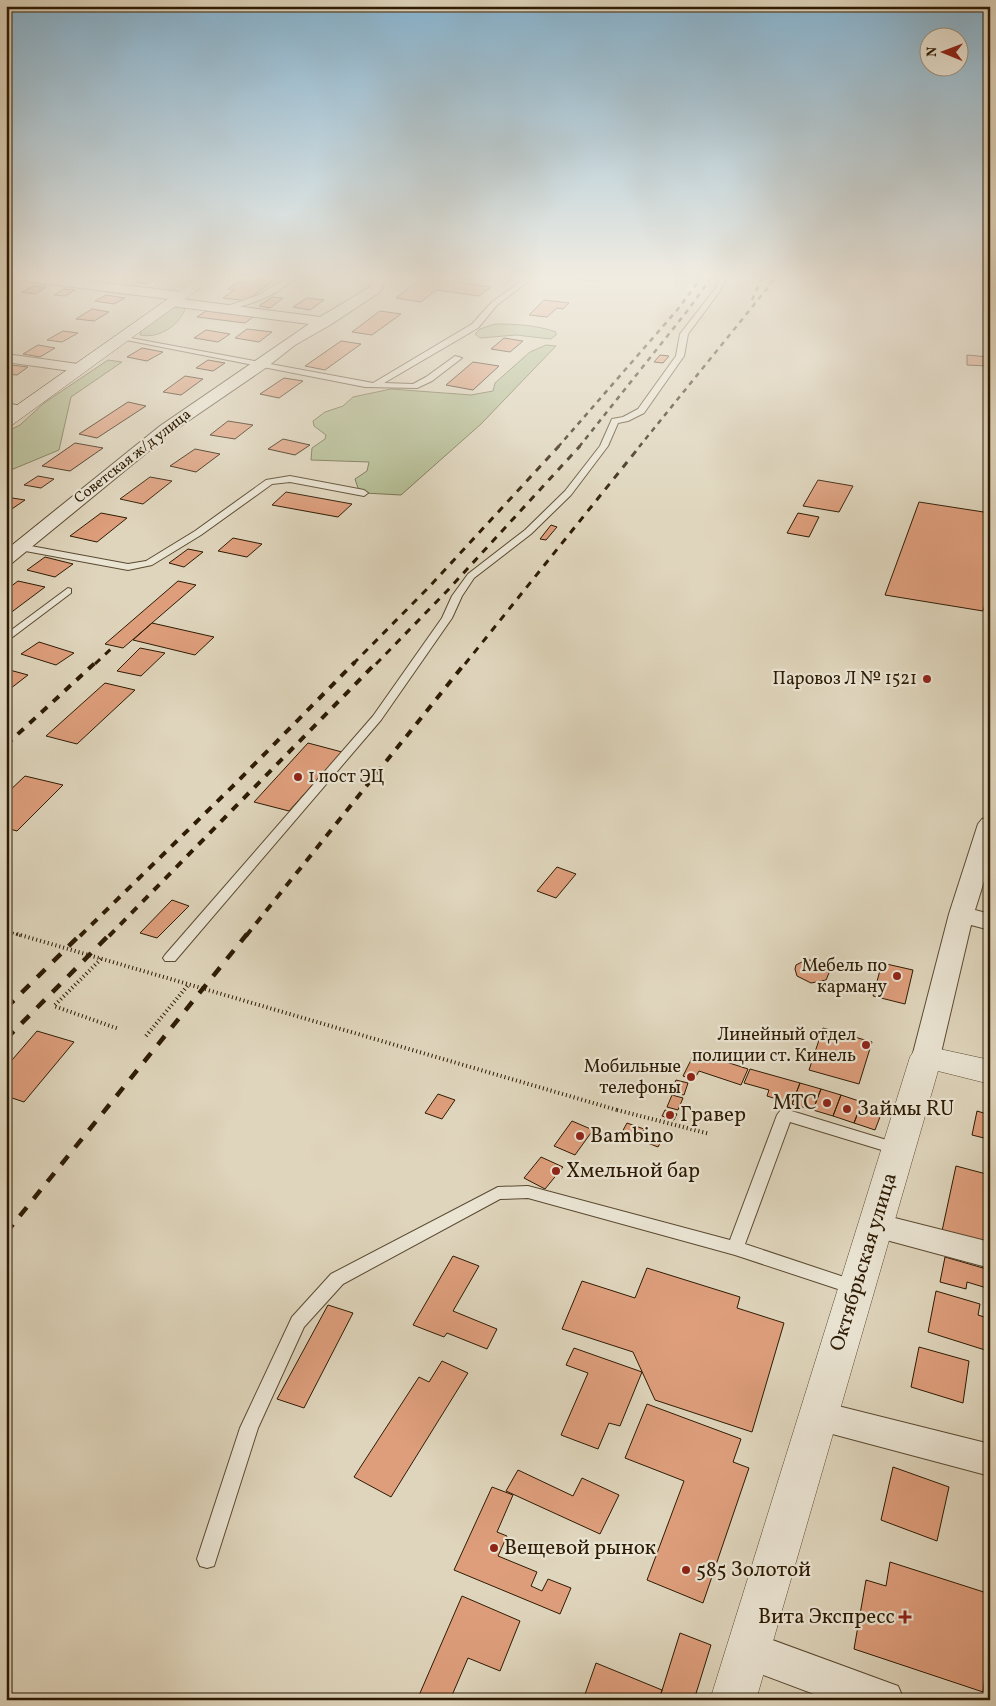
<svg xmlns="http://www.w3.org/2000/svg" width="996" height="1706" viewBox="0 0 996 1706" font-family="Vollkorn,serif">
<style>
.green{fill:#b1bd91;stroke:#6f6c4a}
.building{fill:#de9e7c;stroke:#2d1b03}
.lines{fill:none;stroke-linecap:round;stroke-linejoin:round}
.service-casing{stroke:#5a4a31;stroke-width:2}
.minor-casing{stroke:#5a4a31;stroke-width:2}
.tertiary-casing{stroke:#5a4a31;stroke-width:1}
.secondary-casing{stroke:#2d1b03;stroke-width:1}
.path{stroke:#2d1b03;stroke-width:4;stroke-dasharray:1 3;stroke-linecap:butt}
.service{fill:#eae4d3;fill-rule:evenodd}
.minor{fill:#eae4d3;fill-rule:evenodd}
.tertiary{fill:#eae4d3;fill-rule:evenodd}
.secondary{fill:#eae4d3;fill-rule:evenodd}
.rail-far3{stroke:#2d1b03;stroke-width:2.5;stroke-dasharray:5 5;stroke-linecap:butt}
.rail-far2{stroke:#2d1b03;stroke-width:3;stroke-dasharray:7 7;stroke-linecap:butt}
.rail-far1{stroke:#2d1b03;stroke-width:4;stroke-dasharray:8 8;stroke-linecap:butt}
.rail{stroke:#2d1b03;stroke-width:4.5;stroke-dasharray:11 11;stroke-linecap:butt}
.path-bridge-far1{stroke:#2d1b03;stroke-width:3;stroke-dasharray:1 2.5;stroke-linecap:butt}
.path-bridge{stroke:#2d1b03;stroke-width:4;stroke-dasharray:1 3;stroke-linecap:butt}
.poi-dot{fill:#8f2418;stroke:#eae4d3;stroke-width:2}
.labels{text-anchor:middle;dominant-baseline:central;stroke-width:4.5;stroke-linejoin:round;paint-order:stroke}
.far-street-label{font-size:15px;fill:#2d1b03;stroke:#eae4d3}
.poi-label{font-size:18px;fill:#2d1b03;stroke:#eae4d3;text-anchor:end}
.near-poi-label{font-size:21px;fill:#2d1b03;stroke:#eae4d3;text-anchor:start}
.near-street-label{font-size:21px;fill:#2d1b03;stroke:#eae4d3}
</style>
<rect width="100%" height="100%" fill="#dfd5bc"/>
<filter id="stains"><feTurbulence type="fractalNoise" baseFrequency=".004" numOctaves="4"/><feColorMatrix values="0 0 0 0 .2 0 0 0 0 .09 0 0 0 0 .02 0 0 0 .5 -.17"/></filter>
<radialGradient id="worn" r=".72"><stop offset=".6" stop-color="#630" stop-opacity="0"/><stop offset="1" stop-color="#630" stop-opacity=".3"/></radialGradient>
<!-- green -->
<path class="green" d="M438,275H516C493,286 463,279 438,275Z
M170,277L188,279C173,300 122,297 100,290L105,285L140,289L154,287L159,280Z
M181,306L185,309C179,326 158,339 140,335L143,326L173,308Z
M495,324C515,324 537,325 556,332V335L551,339L516,335L480,338L475,334L480,329Z
M546,345L556,346L481,424L401,495L364,493L358,488L355,479L367,471L369,462L311,460L312,448L325,439L326,435L314,426L313,421L325,412L343,406L353,397L391,389L471,395L493,391L495,383L530,352Z
M108,360L122,362L71,397L59,450L6,472V432L20,425L44,403Z"/>
<!-- building -->
<path class="building" d="M253,275H280L247,301L223,298L234,290L228,289L237,282L243,283Z
M580,275H604L600,281L577,280Z
M145,277L155,279L147,284L136,282Z
M423,277L491,287L479,296L436,290L421,302L396,298Z
M34,286L46,287L35,294L22,292Z
M64,289L75,290L65,296L54,295Z
M106,295L125,298L114,304L95,301Z
M272,297L283,298L270,308L259,306Z
M307,298L324,300L310,310L293,307Z
M544,300L569,303L563,309L557,308L547,317L529,315Z
M92,309L109,312L94,321L76,319Z
M206,311L253,317L245,323L197,317Z
M380,311L401,314L372,335L352,332Z
M247,329L272,332L259,342L235,338Z
M206,330L230,334L218,342L194,338Z
M63,331L78,333L62,342L47,340Z
M504,338L523,341L510,352L491,349Z
M341,341L361,344L325,370L305,366Z
M38,345L55,348L40,357L23,354Z
M142,348L163,352L147,361L127,357Z
M660,355L669,356L663,363L654,362Z
M967,355L988,357V366L967,365Z
M208,360L225,363L213,371L196,368Z
M473,362L499,366L473,390L446,385Z
M11,365L28,367L17,375L6,374V369Z
M185,376L203,379L181,395L163,392Z
M284,378L303,381L279,398L260,394Z
M128,402L146,406L97,438L79,434Z
M228,421L253,425L235,439L210,435Z
M283,439L310,445L295,455L268,449Z
M75,443L103,448L70,471L42,466Z
M195,449L220,454L196,472L170,466Z
M38,476L54,479L41,488L24,485Z
M150,477L172,481L143,504L120,499Z
M818,480L853,486L839,512L803,506Z
M286,492L352,504L338,517L272,505Z
M6,497L25,500L6,513Z
M919,502L990,513V586L983,611L885,595Z
M101,513L127,518L97,542L70,536Z
M798,513L819,517L809,537L787,533Z
M551,525L557,527L546,540L540,539Z
M233,538L262,544L247,557L218,551Z
M188,549L203,552L184,567L169,563Z
M45,557L73,564L55,577L27,570Z
M18,581L45,587L9,614L6,613V590Z
M178,581L196,585L123,648L105,644Z
M152,623L214,637L195,655L133,640Z
M39,642L74,653L56,665L21,654Z
M140,648L165,653L141,676L117,671Z
M6,669L28,675L6,692Z
M105,683L135,690L77,744L46,736Z
M308,743L342,752L289,811L254,802Z
M25,776L63,785L17,831L6,828V794Z
M557,867L576,874L556,898L537,891Z
M172,900L189,906L157,938L140,933Z
M810,960L825,966L829,973L826,980L811,983L797,976L795,969L796,965L804,961Z
M882,963L913,970L905,1004L873,996Z
M823,1028L872,1042L859,1084L809,1070Z
M37,1031L74,1042L24,1102L6,1096V1067Z
M695,1052L748,1069L741,1085L699,1071L694,1080L683,1076Z
M750,1069L800,1083L792,1104L767,1096L769,1090L744,1083Z
M676,1080L688,1083L684,1095L671,1092Z
M800,1083L821,1089L813,1110L792,1104Z
M821,1089L841,1095L833,1116L813,1110Z
M438,1094L455,1100L442,1119L425,1113Z
M672,1095L683,1098L678,1110L667,1107Z
M841,1095L862,1102L854,1123L833,1116Z
M862,1102L883,1109L875,1130L854,1123Z
M665,1110L677,1114L674,1120L662,1116Z
M977,1111L990,1115V1158L985,1156L988,1139L972,1135Z
M572,1121L593,1130L575,1155L554,1146Z
M627,1123L644,1129L638,1140L621,1134Z
M650,1131L664,1136L658,1147L645,1142Z
M541,1157L563,1167L545,1189L524,1178Z
M956,1166L990,1175V1245L942,1231Z
M453,1256L479,1266L453,1311L497,1329L487,1349L447,1333L444,1337L413,1325Z
M945,1257L990,1270V1289L967,1282L966,1289L940,1282Z
M647,1268L740,1297L737,1308L784,1323L752,1432L655,1400L633,1352L562,1329L582,1281L635,1298Z
M936,1291L980,1304L978,1315L990,1319L985,1350L928,1332Z
M328,1305L353,1313L304,1408L277,1399Z
M919,1347L969,1361L963,1403L911,1387Z
M574,1348L642,1372L620,1426L609,1423L598,1449L561,1435L588,1373L566,1365Z
M442,1361L468,1373L391,1497L354,1477L419,1377L429,1382Z
M647,1404L741,1439L733,1462L749,1468L703,1603L647,1580L684,1481L625,1458Z
M893,1467L949,1487L937,1541L881,1520Z
M518,1470L573,1496L582,1478L619,1495L600,1534L506,1491Z
M492,1487L513,1495L497,1532L507,1536L498,1556L537,1572L531,1586L542,1591L548,1579L571,1588L560,1614L454,1570Z
M890,1562L990,1594V1629L983,1692L854,1649L866,1580L886,1586Z
M462,1596L520,1621L500,1671L468,1658L450,1700H417Z
M680,1633L711,1645L694,1700H659Z
M596,1663L662,1690L659,1700H583Z"/>
<g class="lines">
<!-- service casing -->
<g class="service-casing">
<path id="service" d="M291,275H298C278,296 250,305 223,311L219,309L259,295Z
M530,275H537L497,305L478,328L384,383L413,384L426,377L455,356L462,358L432,381L417,388L365,387L116,338L120,336L373,383L472,324L492,302Z
M723,275H729L720,291L688,334L684,356L644,413L628,421L618,423L608,446L571,495L531,534L474,578L462,596L452,618L381,720L175,961H165L163,958L165,955L373,716L442,618L452,596L468,574L525,530L565,491L600,446L612,419L623,417L638,409L676,356L680,334L715,289Z
M290,476L364,490L368,493L364,496L290,482L272,484L201,535L152,565L128,570L20,550L15,547L20,544L128,564L146,561L195,531L266,480Z
M68,588L71,589V593L6,642V634Z
M785,1109L903,1145L906,1149L903,1153L898,1155L790,1122L745,1244L862,1283L864,1288L862,1293L856,1295L735,1255L528,1198L500,1199L343,1284L304,1327L258,1428L214,1566L207,1568L200,1566L197,1559L240,1428L292,1317L331,1274L498,1187L528,1186L730,1240L777,1115L780,1111Z"/>
</g>
<!-- minor casing -->
<g class="minor-casing">
<path id="minor" d="M6,275H38L180,292L187,296L182,299L320,317L370,287L377,275H389L380,292L330,325L295,345L267,367L172,432L12,563L6,564V550L160,426L309,324L172,306L165,302L169,299L9,279L6,278Z
M6,354L78,364L83,365L85,368L83,371L78,372L6,362Z
M6,403L26,407L29,410L26,413L21,415L6,413Z
M990,817V862L975,910L990,914V930L971,925L940,1057L936,1064L926,1067L916,1064L912,1057L949,914L978,824L982,819Z
M875,1213L990,1242V1268L864,1234L860,1225L864,1216Z
M818,1401L990,1444V1476L806,1427L801,1416L806,1405Z
M748,1631L898,1686L904,1700H830L734,1664L729,1650L734,1636Z"/>
</g>
<!-- tertiary casing -->
<g class="tertiary-casing">
<path id="tertiary" d="M926,1046L990,1060V1084L938,1071L756,1700H710L910,1057L915,1049Z"/>
</g>
<!-- secondary casing -->
<g class="secondary-casing">
<path id="secondary" d="M202,275H218L12,425L6,426V413Z"/>
</g>
<!-- path -->
<path class="path" d="M101,959L54,1006L119,1029
M146,1036L189,984
M617,1110L710,1134"/>
<!-- service -->
<use href="#service" class="service"/>
<!-- minor -->
<use href="#minor" class="minor"/>
<!-- tertiary -->
<use href="#tertiary" class="tertiary"/>
<!-- secondary -->
<use href="#secondary" class="secondary"/>
<!-- rail-far3 -->
<path class="rail-far3" d="M752,300L763,275
M558,447L678,309L703,275
M579,447L688,310L713,275
M639,447L778,275"/>
<!-- rail-far2 -->
<path class="rail-far2" d="M95,664L114,646
M353,664L429,587L559,446
M376,664L447,591L580,446
M465,664L640,446"/>
<!-- rail-far1 -->
<path class="rail-far1" d="M6,745L96,662
M80,936L234,785L355,662
M109,936L377,662
M246,936L466,662"/>
<!-- rail -->
<path class="rail" d="M6,1008L81,934
M6,1039L110,934
M6,1233L247,934"/>
<!-- path-bridge-far1 -->
<path class="path-bridge-far1" d="M6,931L22,936"/>
<!-- path-bridge -->
<path class="path-bridge" d="M17,934L617,1110"/>
</g>
<!-- sky -->
<linearGradient id="sky" x2="0" y2="1"><stop stop-color="#87b6d4"/><stop offset="0.54" stop-color="#f1ece1"/><stop offset="1" stop-color="#f1ece1" stop-opacity="0"/></linearGradient>
<rect width="996" height="514" fill="url(#sky)"/>
<!-- markers -->
<g class="poi-dot">
<circle cx="927" cy="679" r="5"/>
<circle cx="298" cy="777" r="5"/>
<circle cx="897" cy="976" r="5"/>
<circle cx="866" cy="1045" r="5"/>
<circle cx="691" cy="1077" r="5"/>
<circle cx="827" cy="1103" r="5"/>
<circle cx="847" cy="1109" r="5"/>
<circle cx="670" cy="1115" r="5"/>
<circle cx="580" cy="1136" r="5"/>
<circle cx="556" cy="1171" r="5"/>
<circle cx="494" cy="1548" r="5"/>
<circle cx="686" cy="1570" r="5"/>
<path d="M902.5 1609.5h5v5h5v5h-5v5h-5v-5h-5v-5h5z"/>
</g>
<g class="labels">
<!-- far-street labels -->
<g class="far-street-label">
<text transform="translate(133 457) rotate(-38)">Советская ж/д улица</text>
</g>
<!-- poi labels -->
<g class="poi-label">
<text x="917" y="679">Паровоз Л № 1521</text>
<text x="308" y="777" text-anchor="start">1 пост ЭЦ</text>
<text x="887" y="966">Мебель по<tspan x="887" dy="21">карману</tspan></text>
<text x="856" y="1035">Линейный отдел<tspan x="856" dy="21">полиции ст. Кинель</tspan></text>
<text x="681" y="1067">Мобильные<tspan x="681" dy="21">телефоны</tspan></text>
</g>
<!-- near-poi labels -->
<g class="near-poi-label">
<text x="817" y="1103" text-anchor="end">МТС</text>
<text x="857" y="1109">Займы RU</text>
<text x="680" y="1115">Гравер</text>
<text x="590" y="1136">Bambino</text>
<text x="566" y="1171">Хмельной бар</text>
<text x="504" y="1548">Вещевой рынок</text>
<text x="696" y="1570">585 Золотой</text>
<text x="895" y="1617" text-anchor="end">Вита Экспресс</text>
</g>
<!-- near-street labels -->
<g class="near-street-label">
<text transform="translate(864 1262) rotate(-73)">Октябрьская улица</text>
</g>
</g>
<!-- margin -->
<rect width="996" height="1706" fill="none" stroke="#dfd5bc" stroke-width="25"/>
<rect x="8" y="8" width="981" height="1691" fill="none" stroke="#2d1b03" stroke-width="2.5"/>
<rect x="12" y="12" width="971" height="1681" fill="none" stroke="#2d1b03"/>
<!-- north arrow -->
<g transform="translate(944 52) rotate(271)"><circle r="24" fill="#eae4d3" stroke="#9e9480"/>
<path d="M0-4L9 19L0 12L-9 19Z" fill="#8f2418"/>
<text y="-8" font-size="14" font-weight="bold" text-anchor="middle" fill="#2d1b03">N</text>
</g>
<rect width="100%" height="100%" filter="url(#stains)"/>
<rect width="100%" height="100%" fill="url(#worn)"/>
</svg>
